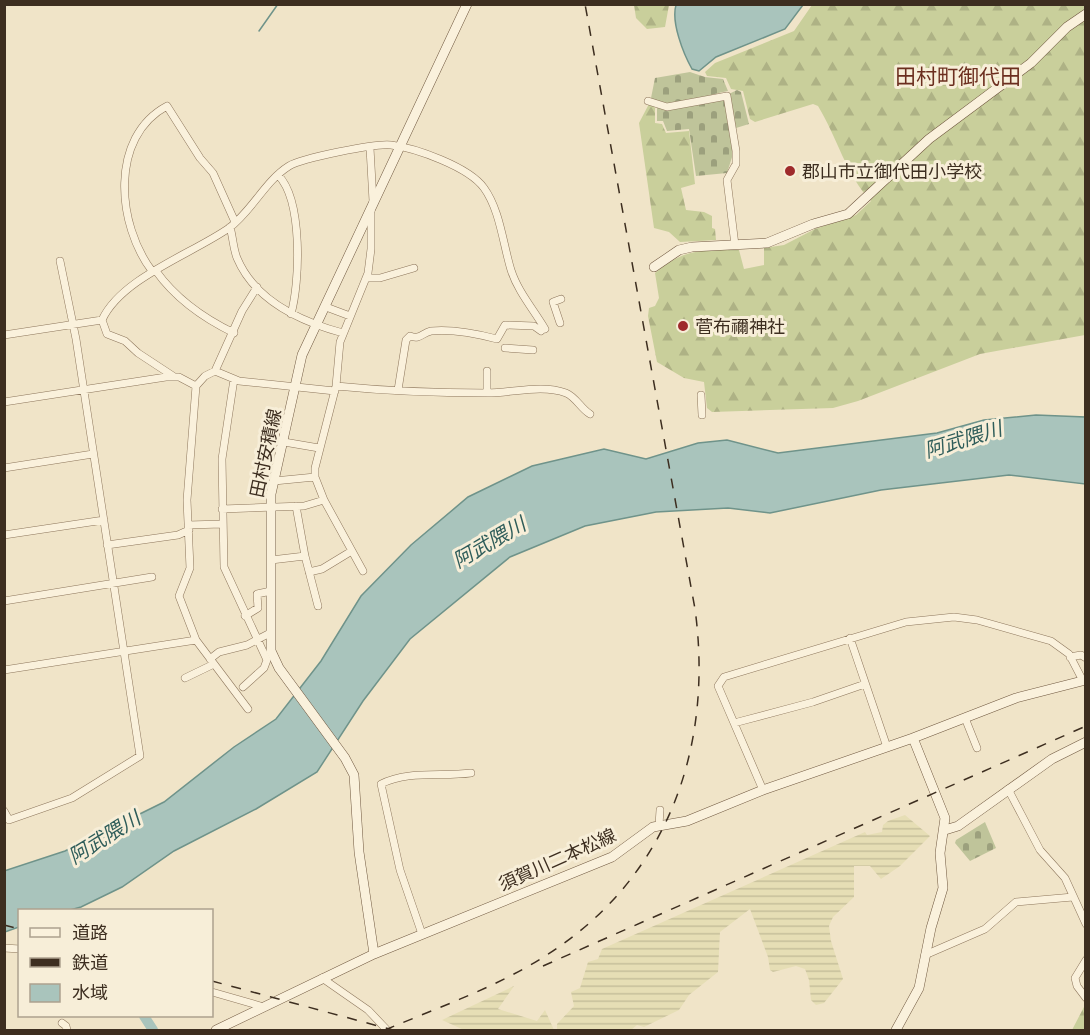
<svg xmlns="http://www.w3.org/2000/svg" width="1090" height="1035" viewBox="0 0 1090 1035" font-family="'PT Serif','Noto Sans JP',serif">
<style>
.farmland{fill:url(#farmland-rules)}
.forest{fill:url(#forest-firs)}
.cemetery{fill:url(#cemetery-stones)}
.water{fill:#a9c4bc;stroke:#6f938a;stroke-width:1.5}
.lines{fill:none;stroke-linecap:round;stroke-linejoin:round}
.stream{stroke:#6f938a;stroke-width:1.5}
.river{stroke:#a9c4bc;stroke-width:10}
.street-casing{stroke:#8d765c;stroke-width:8}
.secondary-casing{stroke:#6f573f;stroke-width:10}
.street{stroke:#faf1dc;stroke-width:7}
.secondary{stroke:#faf1dc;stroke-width:9}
.rail{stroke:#3d2e20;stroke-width:1.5;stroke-dasharray:10 10;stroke-linecap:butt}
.poi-dot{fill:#9e2a2b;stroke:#f7eed8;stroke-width:2}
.labels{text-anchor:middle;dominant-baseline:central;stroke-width:6;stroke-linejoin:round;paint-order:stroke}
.poi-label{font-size:18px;fill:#3d2e20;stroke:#f7eed8;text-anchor:start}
.street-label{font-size:18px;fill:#3d2e20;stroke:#f7eed8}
.water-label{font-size:20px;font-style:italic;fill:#2f5d5a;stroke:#f7eed8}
.quarter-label{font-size:21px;fill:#6b2e1e;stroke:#f7eed8}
</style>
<defs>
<pattern id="farmland-rules" width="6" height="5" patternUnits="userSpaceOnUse" patternTransform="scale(1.5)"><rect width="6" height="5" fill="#e6deb5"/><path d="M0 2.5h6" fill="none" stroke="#c6bf9b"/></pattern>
<pattern id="forest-firs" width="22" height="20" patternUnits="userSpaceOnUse" patternTransform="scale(1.5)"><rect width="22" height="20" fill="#c9cf9b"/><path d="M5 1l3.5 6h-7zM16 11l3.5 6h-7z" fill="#aeb285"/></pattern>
<pattern id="cemetery-stones" width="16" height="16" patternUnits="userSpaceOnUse" patternTransform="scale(1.5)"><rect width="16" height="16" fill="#bfc49a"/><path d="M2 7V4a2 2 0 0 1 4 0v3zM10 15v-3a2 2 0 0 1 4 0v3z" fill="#9ca07d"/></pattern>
</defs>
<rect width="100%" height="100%" fill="#f0e4c8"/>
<!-- farmland -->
<path class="farmland" d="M905,815L930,836L900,866L881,879L870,866H854V897L833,917L829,926L831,941L843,979L824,1003L816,1005L811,1000L809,980L805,969L796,966L773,972L770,970L768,957L750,909L720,932L718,972L689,995L679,1010L644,1027L637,1025L631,1030H557V1024L574,1006L571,992L580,988L588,962L598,959L602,949L865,832L867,835L882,832L883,825L888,821Z
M514,986L498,1009L537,1021L545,1010L554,1030H464L442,1020Z"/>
<!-- forest -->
<path class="forest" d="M634,5H669L665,27L647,29L636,18Z
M812,5H1085V335L980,354L858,401L833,408L712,412L707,408L704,382L684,378L657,362L648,316L649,308L655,306L659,298L655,273C684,248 703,250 739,250L744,269L764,265V248L784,245L815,229L856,215L871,201C846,175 837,137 818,106L813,104L755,122L750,119L743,91L731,89L726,78L707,76L705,72L715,63L794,31Z
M650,102L655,108V123L662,124L666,133L689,131L695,184L681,188L686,210L704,212L712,216V228L715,229L716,240L680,242L669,232L654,228L639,123Z
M1085,1005V1030H1072Z"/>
<!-- cemetery -->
<path class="cemetery" d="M690,72L705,77L723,79L728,91C706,95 671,111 651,98L655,78Z
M737,90L741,92L749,124L736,128L729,94Z
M724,97L733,154L727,173L696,176L689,129L667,131L663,121H657V108Z
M985,822L996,848L970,861L955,843L956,840Z"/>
<!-- water -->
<path class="water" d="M676,5V4L803,5L785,29L716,57L699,71L692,69C683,53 671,22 676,5Z
M1036,415L1085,417V484L1009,475L881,490L770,513L728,508L656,512L585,526L510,557L410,639L363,701L317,772L256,809L174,851L122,887L81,907L70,910H20L19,927L5,932L4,871L65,851L164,802L234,747L276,719L321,661L361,596L411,545L468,497L532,466L604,449L646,459L698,443L727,440L778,453L937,433L984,420Z"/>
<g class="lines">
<!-- stream -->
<path class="stream" d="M259,31L278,4"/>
<!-- river -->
<path class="river" d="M144,1016L153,1030"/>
<!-- street casing -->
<g class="street-casing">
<path id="street" d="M648,101L667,107L727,96L736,151V164L727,180L735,245
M370,148L373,201
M278,175C303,200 300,282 291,314
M230,227C233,237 233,248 237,258C255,301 302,322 343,333
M152,271C117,225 109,137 167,106L200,158L213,173L235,222
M156,271C176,299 203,318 234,333
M366,278H380L414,268
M326,307L350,316
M560,323L553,302L561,299
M4,335L102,320
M505,348L533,350
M215,371L242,311L257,287
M173,376L138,353L125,341L107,334L102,320C121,278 192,254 229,228C252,211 265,181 289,166C302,158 376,143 391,145C416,148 469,167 484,188C500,210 503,244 511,270C518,292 534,310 545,329
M234,379L222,459L224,567L267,660L264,668L243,687
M336,386C386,391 437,393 488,393C512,393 542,384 566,393C576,397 581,409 590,414
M398,390L406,340L410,336C420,340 422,333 431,331C452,329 478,334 497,339L505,325L534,326L541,331
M487,393V371
M701,395L702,415
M4,402L166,377H179L196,386
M284,442L319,448
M4,468L93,454
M274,481L315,477
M324,500L363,571
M222,509L304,506L324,500L315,477V468L336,386L340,342L368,273L371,249V211
M188,525L222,524
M4,535L104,520
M107,545L178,535L189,530
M305,556L318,606
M271,560L305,556L296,506
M309,572L322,569L350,552
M4,601L152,577
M245,616L258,608L257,594L271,591
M850,638L887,747
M196,640L248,709
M1070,657L1081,655L1086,658
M210,659L219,652L247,645L270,633
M4,670L196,640L179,596L190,568L187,500L196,386L205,376L215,371L239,381L335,391
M185,678L214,664
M965,718L977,748
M734,723L813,702L865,684
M1008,789L1040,850L1065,878L1086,924
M763,790L718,686L724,677L906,622L954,617L977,620L1051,641L1069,654L1083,681
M4,811L9,820L72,798L140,756L76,339L60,261
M659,825L660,810
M422,934L400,870L381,784C408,770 443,777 471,773
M4,948L20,949
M925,955L985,929L1016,902L1073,897
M1086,960L1075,978L1077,986L1086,998
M322,978L368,1010L387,1030
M212,992L264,1007
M62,1023L66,1026L67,1030"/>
</g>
<!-- secondary casing -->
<g class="secondary-casing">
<path id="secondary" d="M654,267L679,250L692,247L767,243L813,224L848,214L929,139L1031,63L1067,27L1086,14
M945,830L958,826L1052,759L1086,742
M374,954L359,852L354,775L345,758L279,668L271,651V494L302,355L467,4
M216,1030L374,954L612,857L653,827L687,821L763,790L913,738L1016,698L1086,680
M896,1030L919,988L931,928L943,888L940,853L945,818L913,738"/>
</g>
<!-- street -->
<use href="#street" class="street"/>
<!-- secondary -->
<use href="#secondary" class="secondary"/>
<!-- rail -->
<path class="rail" d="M4,925L20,929
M543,966L1086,726
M212,981L393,1030
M385,1030C437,1008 494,988 542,958C667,881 714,749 695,609L585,4"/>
</g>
<!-- markers -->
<g class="poi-dot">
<circle cx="790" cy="171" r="6"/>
<circle cx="683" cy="326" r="6"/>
</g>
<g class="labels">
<!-- poi labels -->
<g class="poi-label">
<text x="802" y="171">郡山市立御代田小学校</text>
<text x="695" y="326">菅布禰神社</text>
</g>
<!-- street labels -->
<g class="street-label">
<text transform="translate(265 453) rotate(-78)">田村安積線</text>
<text transform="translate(557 859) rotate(-24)">須賀川二本松線</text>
</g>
<!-- water labels -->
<g class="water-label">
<text transform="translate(963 439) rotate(-17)">阿武隈川</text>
<text transform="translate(489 542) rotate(-30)">阿武隈川</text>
<text transform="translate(104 837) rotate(-32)">阿武隈川</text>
</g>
<!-- quarter labels -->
<g class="quarter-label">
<text x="958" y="76">田村町御代田</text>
</g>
</g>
<!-- border -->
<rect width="1090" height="1035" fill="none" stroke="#3d2e20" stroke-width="12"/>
<!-- legend -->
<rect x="18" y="909" width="195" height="108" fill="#f7eed8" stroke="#ada18e" stroke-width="1.5"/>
<rect x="30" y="928" width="30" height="9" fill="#faf1dc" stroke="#ada18e" stroke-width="1.5"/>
<text x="72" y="939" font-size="18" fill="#3d2e20">道路</text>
<rect x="30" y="958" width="30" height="9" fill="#3d2e20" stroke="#ada18e" stroke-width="1.5"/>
<text x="72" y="969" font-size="18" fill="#3d2e20">鉄道</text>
<rect x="30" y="984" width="30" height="18" fill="#a9c4bc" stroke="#ada18e" stroke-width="1.5"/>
<text x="72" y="999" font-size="18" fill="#3d2e20">水域</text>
</svg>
